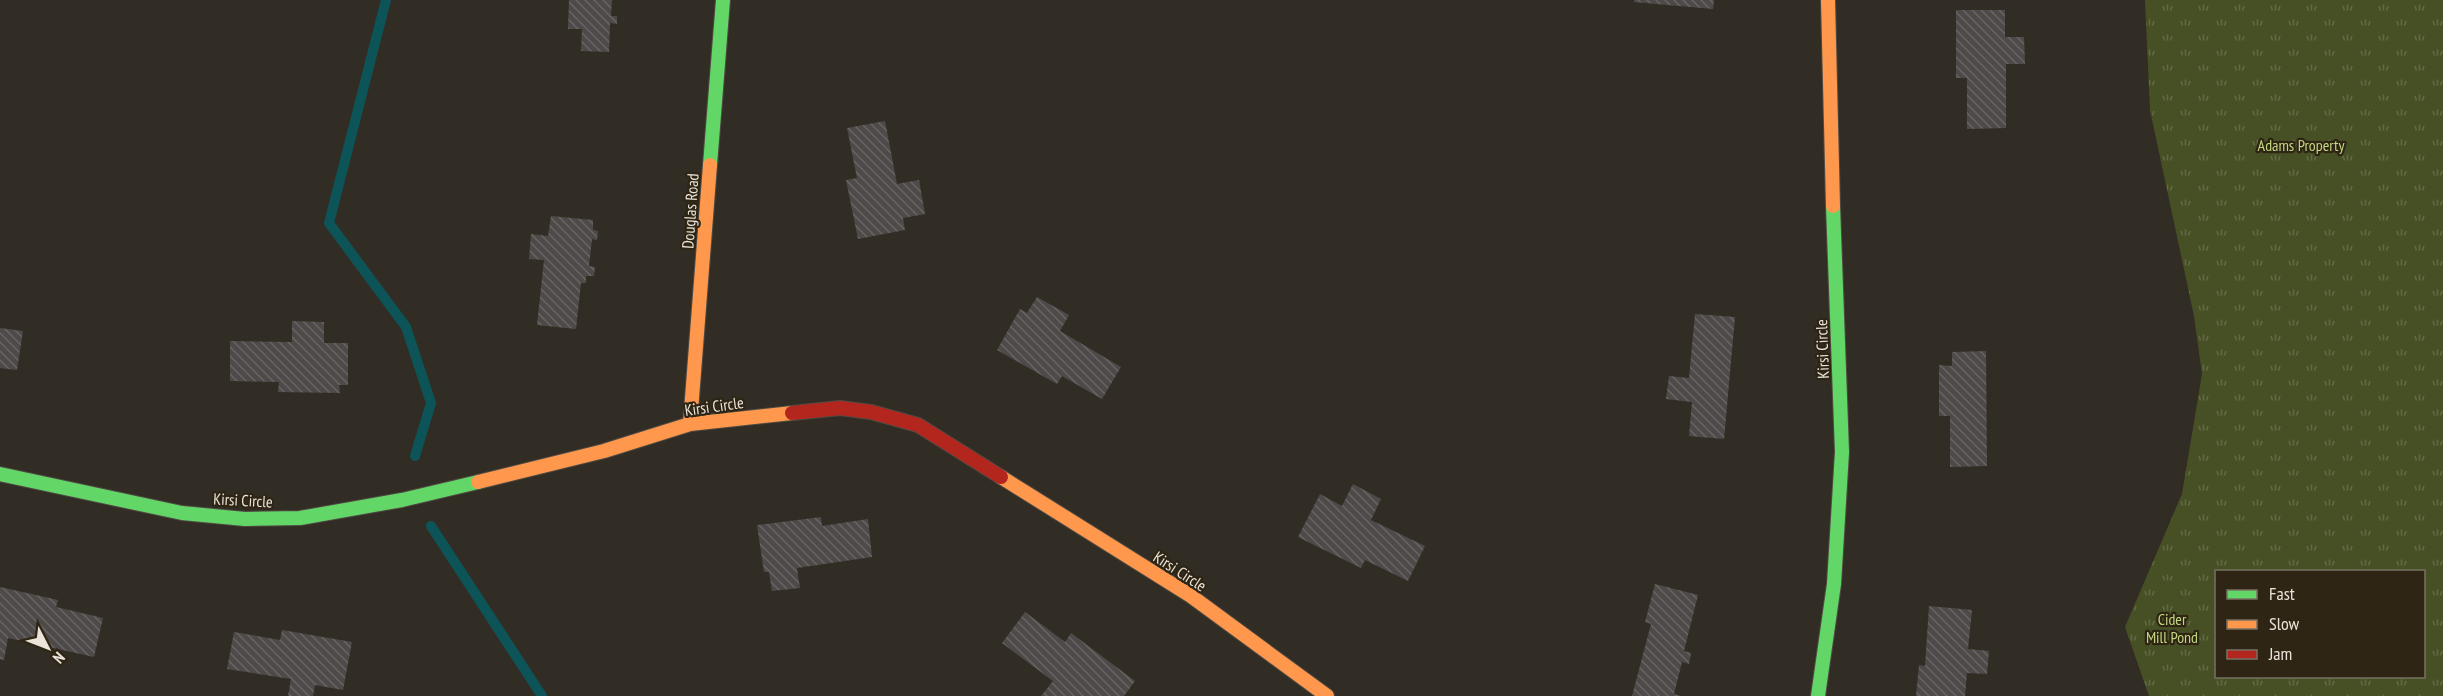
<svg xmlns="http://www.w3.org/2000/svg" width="2443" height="696" viewBox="0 0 2443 696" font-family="'PT Sans Narrow',sans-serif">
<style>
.park{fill:url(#park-tufts);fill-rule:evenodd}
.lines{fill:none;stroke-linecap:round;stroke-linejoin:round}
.stream{stroke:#0d5458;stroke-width:10}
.building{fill:url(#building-back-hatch)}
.fast-casing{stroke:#4f4a43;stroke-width:16}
.slow-casing{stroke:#4f4a43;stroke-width:16}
.jam-casing{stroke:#4f4a43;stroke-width:16}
.fast{stroke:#63d668;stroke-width:14}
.slow{stroke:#ff974d;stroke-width:14}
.jam{stroke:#b3261e;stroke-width:14}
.labels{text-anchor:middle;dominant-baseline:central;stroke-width:4.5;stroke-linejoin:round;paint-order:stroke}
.park-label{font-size:16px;fill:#c2d77f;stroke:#2e2514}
.street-label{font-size:16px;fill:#eae4da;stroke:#2e2514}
</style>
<defs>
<pattern id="park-tufts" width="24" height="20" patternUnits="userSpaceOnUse" patternTransform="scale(1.5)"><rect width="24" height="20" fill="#475025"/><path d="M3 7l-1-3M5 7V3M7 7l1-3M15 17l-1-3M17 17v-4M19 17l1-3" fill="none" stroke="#626944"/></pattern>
<pattern id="building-back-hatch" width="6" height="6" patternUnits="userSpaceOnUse" patternTransform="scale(1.5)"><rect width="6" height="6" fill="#4e4a49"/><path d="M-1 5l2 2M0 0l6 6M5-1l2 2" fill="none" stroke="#686463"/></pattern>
</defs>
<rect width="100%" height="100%" fill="#322d24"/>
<!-- park -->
<path class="park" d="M2145,0H2443V696H2149L2125,627L2182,494L2202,374L2194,316L2150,110ZM2216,572H2424V676H2216Z"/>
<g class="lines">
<!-- stream -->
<path class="stream" d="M386,0L329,223L406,327L431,403L415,456
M431,526L542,696"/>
</g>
<!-- building -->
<path class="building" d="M569,0H612L611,16H617V24L610,23L609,52L581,51L582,29H568Z
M1634,0H1714L1713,9L1634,2Z
M1956,10H2005V37H2024L2025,64H2006V128L1967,129V78H1956Z
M885,121L897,184L919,180L925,214L903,218L905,230L858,239L846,180L857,178L847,128Z
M551,216L593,220V230L598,231L597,240L592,239L589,266L595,267L594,276H586V283H581L576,329L537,325L544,260L529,259L531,234L548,236Z
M1037,297L1069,315L1060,331L1121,367L1102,399L1062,376L1057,384L997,350L1020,309L1027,313Z
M1695,314L1735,317L1724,439L1689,436L1692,402L1666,399L1669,376L1689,378Z
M292,321L324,322V343H348V385H339L340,393L278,392L279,382L230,381V341L292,342Z
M0,328L23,331L17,370L0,368Z
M1986,351L1987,466L1950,467V416H1939V365L1952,366V352Z
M1353,484L1381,499L1371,520L1425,546L1408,581L1365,560L1361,568L1298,537L1320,494L1342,506Z
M821,517L822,526L868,519L872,557L797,568L800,588L772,591L769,572H764L757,525Z
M1655,584L1698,595L1684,651L1691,653L1689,664L1682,662L1674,694L1681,696H1632L1651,624L1645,622Z
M0,587L58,600L56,607L103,618L94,657L8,638L4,660L0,659Z
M1929,606L1972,610L1968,649L1989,651L1987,674L1967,673L1965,696H1916L1919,665L1925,666Z
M1025,612L1065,642L1071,633L1135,681L1124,696H1041L1053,681L1002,643Z
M282,630L352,642L343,690L315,685L313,696H288L291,679L227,669L234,632L280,640Z"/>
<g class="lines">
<!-- fast casing -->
<g class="fast-casing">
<path id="fast" d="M710,165L723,0
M0,474L182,513L245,519L300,518L402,500L478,482
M1818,696L1834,584L1842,452L1833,206"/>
</g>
<!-- slow casing -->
<g class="slow-casing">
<path id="slow" d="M1828,0L1833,206
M690,424L710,165
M1001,477L1191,596L1327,696
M478,482L604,451L690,424L792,413"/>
</g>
<!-- jam casing -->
<g class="jam-casing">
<path id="jam" d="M792,413L840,408L871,412L918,425L1001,477"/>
</g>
<!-- fast -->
<use href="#fast" class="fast"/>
<!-- slow -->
<use href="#slow" class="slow"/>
<!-- jam -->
<use href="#jam" class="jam"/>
</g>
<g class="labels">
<!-- park labels -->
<g class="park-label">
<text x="2301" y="145">Adams Property</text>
<text x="2172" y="619">Cider<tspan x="2172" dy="18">Mill Pond</tspan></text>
</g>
<!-- street labels -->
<g class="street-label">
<text transform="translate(690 211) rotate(-86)">Douglas Road</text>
<text transform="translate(1822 349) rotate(-92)">Kirsi Circle</text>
<text transform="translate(714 406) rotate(-8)">Kirsi Circle</text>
<text transform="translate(243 500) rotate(3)">Kirsi Circle</text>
<text transform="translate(1180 571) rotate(33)">Kirsi Circle</text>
</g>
</g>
<!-- legend -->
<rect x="2215" y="570" width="210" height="108" fill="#2e2514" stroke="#797163" stroke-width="1.5"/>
<rect x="2227" y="590" width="30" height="9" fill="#63d668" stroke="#797163" stroke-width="1.5"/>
<text x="2269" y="600" font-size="18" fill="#eae4da">Fast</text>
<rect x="2227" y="620" width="30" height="9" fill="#ff974d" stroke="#797163" stroke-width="1.5"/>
<text x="2269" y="630" font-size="18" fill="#eae4da">Slow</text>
<rect x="2227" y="650" width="30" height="9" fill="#b3261e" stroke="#797163" stroke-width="1.5"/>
<text x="2269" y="660" font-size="18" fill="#eae4da">Jam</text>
<!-- north arrow -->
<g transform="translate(48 648) rotate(132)" stroke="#2e2514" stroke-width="4.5" paint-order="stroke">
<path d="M0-4.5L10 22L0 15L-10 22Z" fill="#eae4da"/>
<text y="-9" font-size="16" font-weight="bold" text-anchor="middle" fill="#eae4da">N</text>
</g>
</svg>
